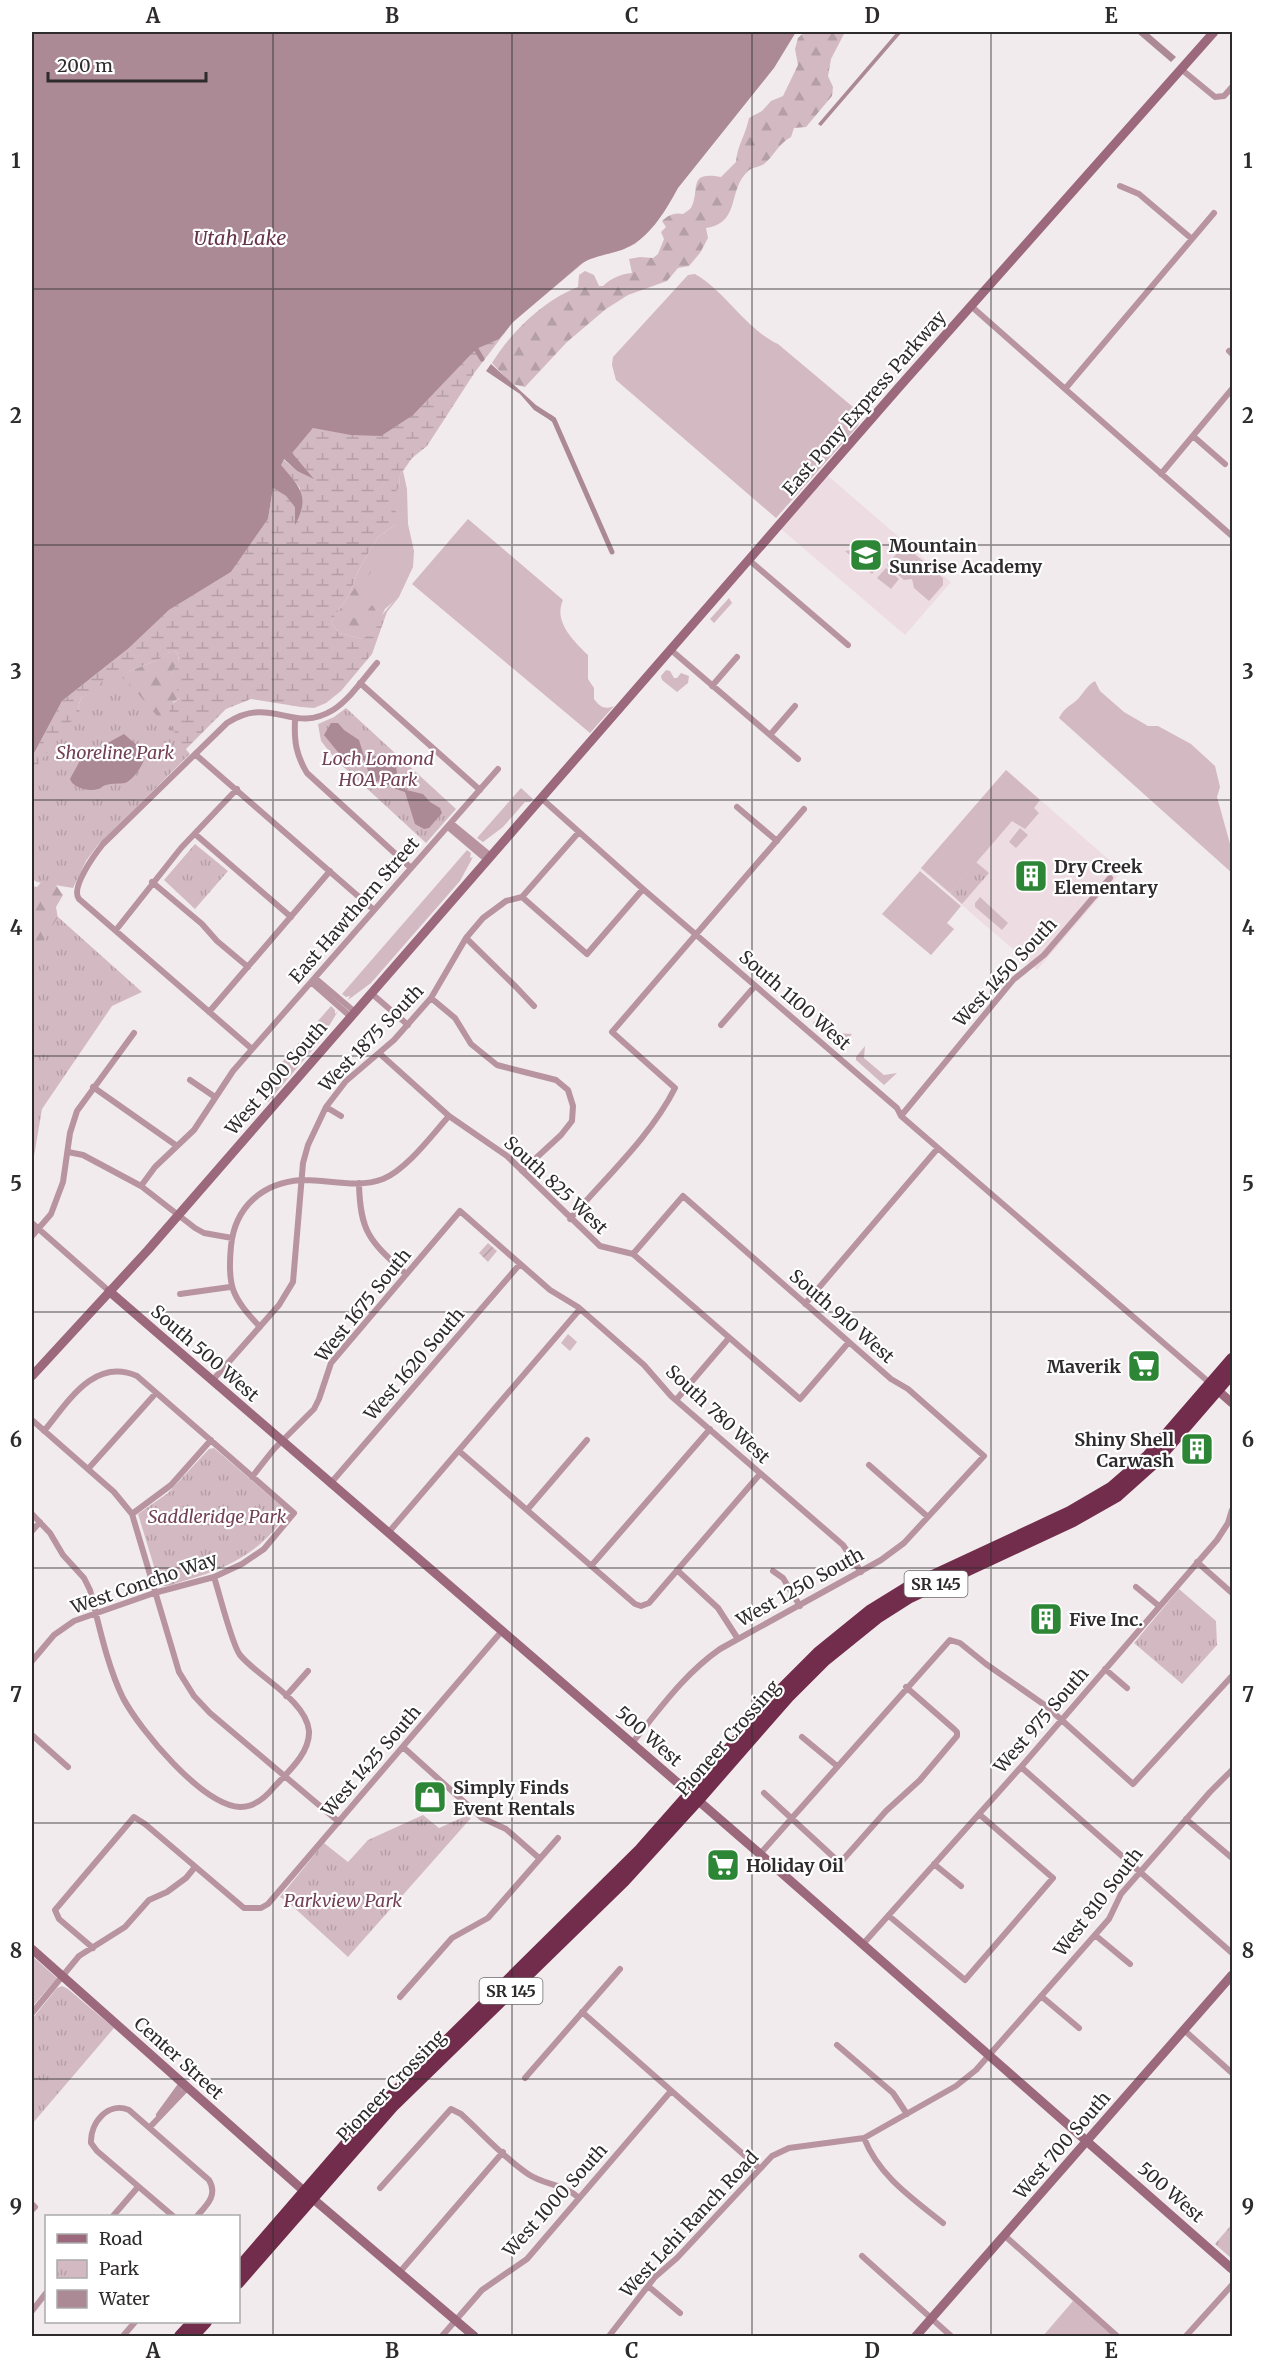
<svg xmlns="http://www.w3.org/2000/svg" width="1264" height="2368" viewBox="0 0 1264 2368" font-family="Merriweather,serif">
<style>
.built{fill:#eddde2}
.grass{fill:#d3b9c2}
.forest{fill:url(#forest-firs)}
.wetland{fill:url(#wetland-marsh)}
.park{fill:url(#park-tufts)}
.garden{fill:url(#garden-furrows)}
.water{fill:#ab8995}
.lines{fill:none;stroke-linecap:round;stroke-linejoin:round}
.canal{stroke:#ab8995;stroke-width:5}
.street{stroke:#b894a1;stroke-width:6}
.secondary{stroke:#9c697c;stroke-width:9}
.highway{stroke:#732d4c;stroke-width:12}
.grid{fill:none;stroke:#2e2b2c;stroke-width:1.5;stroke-opacity:0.55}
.labels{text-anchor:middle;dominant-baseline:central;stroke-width:4.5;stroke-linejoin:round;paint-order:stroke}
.shield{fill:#fff;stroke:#6d6b6b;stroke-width:1.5}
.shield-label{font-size:16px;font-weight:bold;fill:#2e2b2c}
.street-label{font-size:18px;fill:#2e2b2c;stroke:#fff}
.poi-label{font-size:18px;font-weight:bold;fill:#2e2b2c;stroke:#fff;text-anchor:start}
.park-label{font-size:18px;font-style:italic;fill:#734155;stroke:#fff}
.water-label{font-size:20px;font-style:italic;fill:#653449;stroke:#fff}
.neatline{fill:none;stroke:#2e2b2c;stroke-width:2}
.grid-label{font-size:20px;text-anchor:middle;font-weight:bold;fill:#2e2b2c}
</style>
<defs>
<pattern id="forest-firs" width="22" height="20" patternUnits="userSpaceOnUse" patternTransform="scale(1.5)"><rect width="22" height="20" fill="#d3b9c2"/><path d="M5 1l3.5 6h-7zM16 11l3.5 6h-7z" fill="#b59fa7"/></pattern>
<pattern id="wetland-marsh" width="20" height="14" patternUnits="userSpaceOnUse" patternTransform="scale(1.5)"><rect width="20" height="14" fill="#d3b9c2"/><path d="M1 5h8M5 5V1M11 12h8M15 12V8" fill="none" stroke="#b59fa7"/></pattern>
<pattern id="park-tufts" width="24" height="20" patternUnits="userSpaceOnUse" patternTransform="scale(1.5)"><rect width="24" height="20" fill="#d3b9c2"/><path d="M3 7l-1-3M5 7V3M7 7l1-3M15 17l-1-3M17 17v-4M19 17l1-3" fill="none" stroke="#b59fa7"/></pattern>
<pattern id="garden-furrows" width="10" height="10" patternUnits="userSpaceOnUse" patternTransform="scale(1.5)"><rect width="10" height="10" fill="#d3b9c2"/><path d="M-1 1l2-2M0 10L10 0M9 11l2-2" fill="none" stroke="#b59fa7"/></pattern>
</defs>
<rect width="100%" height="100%" fill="#f2ebed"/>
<!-- built -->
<path class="built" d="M827,475L951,582L905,635L781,529Z
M1006,770L1122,871L1037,970L920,869Z"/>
<!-- grass -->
<path class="grass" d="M695,274C726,292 746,329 778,344L853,407L859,423L857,427L776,518L616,380L612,365L613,357L688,275Z
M403,471L407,489L408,524L414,551L413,567L399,597L385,609L372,634L362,639L339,633L331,622L350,593L358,571L378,537L395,525L390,498L400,486L399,477Z
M468,519L563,600C553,622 574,641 588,655V679L594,688V699C600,707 605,710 614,706L590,733L412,584Z
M904,545L943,578V585L929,601L914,588L912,579L904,580L887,565Z
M851,550L867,564L874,557L879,561L875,565L877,568L872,574L845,551Z
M729,598L732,603L714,623L710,619Z
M666,670L670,671L674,678H677L681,673L689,676L688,683L677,692L662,680L661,676Z
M1095,681L1100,691L1124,712L1148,726H1158L1191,744L1215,766L1220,787L1217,797L1232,851V873L1059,718C1065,707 1069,707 1077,700C1083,694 1086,686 1095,681Z
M1006,770L1040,800L1034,808L1039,813L1025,829L1012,821L950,893L921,868Z
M521,788L533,799L530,802H525L503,827L483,842L477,838Z
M1020,828L1028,835L1016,848L1009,842Z
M467,850L471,853L470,858L473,857L460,881L405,944L371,983L348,1000L350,996L346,997L342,994Z
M920,871L961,906L947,923L954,929L931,955L882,914Z
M980,897L1008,923L1002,930L975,907V903Z
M331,1006L335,1010V1014L338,1011L320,1041L268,1102L256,1092Z
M823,1010L825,1023L834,1028L836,1033L852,1034L841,1047L813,1023Z
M865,1046L864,1058L884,1075L897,1073L884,1085L856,1060V1057Z
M568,1334L577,1342L570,1351L561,1343Z
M32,1956L57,1978L32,2007Z
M1073,2301L1113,2336H1043Z"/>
<!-- forest -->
<path class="forest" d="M804,32H845L831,59L828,76L833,87L832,96L806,127L794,128L791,137C778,144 775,155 764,164C760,167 752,167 748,171C727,191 741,223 706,228L708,238L700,253L689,266L678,268L667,281L628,295L606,309L567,342L525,387L512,384L492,363C511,332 544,300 578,287L579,275L585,271L594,275L599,286H603C611,278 621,274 632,273L629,259L640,257L653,258L658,254L664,239L661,232L666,227L662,221C668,215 675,212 683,214C686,212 689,210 691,208C701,190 686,171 721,177L736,162C737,146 746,134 749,118L762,111L771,101L783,96L798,65L795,49L798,38Z
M374,558C378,570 363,579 358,590L362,596V603L356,604L349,614L354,618H362L371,606L385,601L387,605L383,606V611L376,614V617L372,620L371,630L364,637L340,632L332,621L354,589L366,563Z
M177,651L179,661L171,674L180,694V698L173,702C169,730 180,729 184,751L32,792L86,714L78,708L81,698L130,671L162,658L166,653Z
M51,878L63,895L56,907L59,925L32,967V886L37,887L42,881Z"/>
<!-- wetland -->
<path class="wetland" d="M668,205L648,232L635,244L622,250L588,259L513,322L475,372L427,446L412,458L399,477L400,486L391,498L396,506L395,525L378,537L358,571L350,593L331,622L339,633L362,639C372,634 375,632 374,621C383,617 390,603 399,597L387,612L372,654L341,691L326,703L314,708L301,707L251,699L226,709L184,751C181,737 175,735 170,725C170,724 170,711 169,706L180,698L175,685L169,683L171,674L179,660L177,651L167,653L162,658L130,671L98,695H87L81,698L78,708L86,714L32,792V757L62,701L129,648L169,610L231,572L268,519L273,488L286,496L296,507L295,523L300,488L280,465L283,459L297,471L313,478L291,453L313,428L441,356Z"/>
<!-- park -->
<path class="park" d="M886,568L899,579L891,589L877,578Z
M111,670L127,681L190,754L97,846L86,861L73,888L37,882L32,879V772Z
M346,708L456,809L426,843L336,760L321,741L318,724L334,717Z
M195,844L228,871L195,909L164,880Z
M976,862L989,873L962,904L950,893Z
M58,917L142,992L112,1006L42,1109L32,1168V957Z
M214,1448L285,1509L286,1514C263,1551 228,1568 187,1580C179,1582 169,1587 160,1586L138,1514L168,1493L209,1449Z
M1179,1589L1216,1621L1217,1645L1182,1684L1134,1643Z
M423,1815L439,1828L468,1815L471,1818L348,1957L288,1902L280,1897L324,1843L348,1862L368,1840Z
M62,1986L68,1989L114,2028L32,2124V2019L57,1988Z
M1232,2224V2259L1215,2244Z"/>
<!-- garden -->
<path class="garden" d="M488,1243L497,1251L488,1262L479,1253Z"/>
<!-- water -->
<path class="water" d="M32,32H796L774,68L678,188C665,212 648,241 621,250C607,255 593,256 581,264L513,322L499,339L476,349L413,415L381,436L351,435L313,428L292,453L314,479L297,471L284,459L281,465C299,487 311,495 295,525V507L286,496L273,488L268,519L231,572L169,610L129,648L62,701L32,757Z
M897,32H902L821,126L818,124Z
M1136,32H1147L1176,57L1171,62Z
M491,364L536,405L556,418L553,422L534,410L520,394L486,371Z
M331,723H338L344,730L359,740L364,756H382L396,766L397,774L406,790L423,794L430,802L440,808L442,813L429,828L424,829L415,824L405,792L396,789L383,782L372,781L364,760L342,757L324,735Z
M124,734C129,739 141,747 144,754C147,762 132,781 125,783C119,784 112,783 106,785C103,785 101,789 98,789C89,792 73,788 70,779L82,757Z"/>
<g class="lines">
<!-- canal -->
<path class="canal" d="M476,349L482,359
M550,417L554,420L612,552"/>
<!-- street -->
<path class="street" d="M1181,69L1215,97L1224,96L1232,87
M1120,186L1139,194L1192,239
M971,306L1232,536
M1229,351L1232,354
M1065,389L1214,213
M1193,436L1225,464
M1161,474L1232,389
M749,560L848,645
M671,650L798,759
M360,683L480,790
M712,686L737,657
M295,720C294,741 296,755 307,773L411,868
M770,735L795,706
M195,754L374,910
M541,798L643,889L897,1108L901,1116L1211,1384
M737,807L777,841
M451,823L491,856
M448,827L488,861
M195,834L291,917
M152,882L202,924L217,941L248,967
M522,897L587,954L643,889
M116,930L181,848L237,789
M466,938L516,987L534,1006
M315,978L355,1012
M311,982L351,1017
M371,993L408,1025
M431,998L455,1018L471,1044L497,1065L556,1080L568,1090L573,1106L572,1121L561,1135L522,1171
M209,1012L330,871
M721,1025L755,986
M252,1049L79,899C70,888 95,854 103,844L227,723C272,694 292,735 333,710C350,699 364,678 377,663
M379,1053L449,1116L507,1156L600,1246L633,1254L800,1399L849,1342
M190,1080L215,1097
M93,1087L177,1146
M341,1116L326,1107L346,1081L394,1040L431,998L466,938L483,918L506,901L522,897L579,832
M901,1116L1013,980L1044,955L1110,878
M68,1152L83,1155L141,1186L195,1228L204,1233L232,1238
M359,1183C360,1233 370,1241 406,1274
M141,1186L155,1167L194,1130L233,1071L498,769
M570,1219C605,1178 651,1136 675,1088L612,1032L804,809
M32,1223L109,1291
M32,1236L51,1214L63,1182L70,1133L77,1111L134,1033
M180,1294L230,1287
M805,1304L938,1148
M260,1327C232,1297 227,1287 231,1246C235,1207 262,1183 301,1180C327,1179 357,1189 383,1179C407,1169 432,1135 449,1116
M212,1381L279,1305L293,1282L303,1163L308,1145L326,1107
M676,1400L729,1338
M32,1420L114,1492L132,1514L179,1672L194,1696L210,1713L339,1822
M459,1451L635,1604L641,1606L649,1603L760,1474
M869,1465L928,1517
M88,1469L156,1393
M252,1477L274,1449L314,1409L319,1399L331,1363L460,1211L550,1290L578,1307L644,1365L671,1396L843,1545L861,1572
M330,1484L520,1264
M527,1510L587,1440
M32,1514L50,1533L63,1555L84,1578L90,1590C99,1625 107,1665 123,1698C140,1730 202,1805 240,1807C254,1807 266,1797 274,1787C288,1772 310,1753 309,1731C306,1700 258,1677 240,1655C232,1645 219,1592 214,1577
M132,1514L171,1485L211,1440
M32,1531L40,1522
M388,1533L580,1309
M1197,1562L1232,1593
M591,1566L710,1429
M677,1570L718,1608L738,1639
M773,1571L783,1578L800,1606
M1136,1587L1159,1606
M32,1661L54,1635L74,1621L154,1593L214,1577L242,1564L264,1549L294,1513L137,1376C94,1357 68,1402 44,1431
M1105,1669L1127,1688
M286,1696L308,1671
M32,1735L68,1767
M802,1737L837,1766
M632,1743C659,1710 684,1674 720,1649L881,1560L904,1543L984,1456L908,1389L891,1379L683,1196L633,1254
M403,1747L482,1818L506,1829L539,1858
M1021,1767L1232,1953
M764,1793L840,1863L886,1811L920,1780L957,1736V1732L954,1729L906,1687
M1186,1819L1232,1858
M760,1854L950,1640L960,1643L986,1664L1046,1706L1133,1784L1232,1676
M934,1864L961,1886
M889,1916L965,1980L1053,1878L979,1814
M1095,1935L1130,1964
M863,1944L1021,1767L1217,1540L1228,1523L1232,1510
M93,1948L59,1919L55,1910L134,1817L145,1824L244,1908H261L268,1904L501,1632
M1041,1996L1079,2028
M400,1997L452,1938L488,1918L558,1838
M582,2012L760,2169
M32,2013L79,1956L125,1927L149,1900L167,1892L186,1878L195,1867
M1184,2030L1232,2073
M837,2045L893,2093L907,2114
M525,2078L620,1969
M159,2115L183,2082
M150,2127L188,2087
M864,2138C879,2176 912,2198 943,2223
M380,2188L451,2109L461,2114C483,2134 504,2158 528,2174C544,2185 564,2184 579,2198
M32,2204L35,2207L32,2210
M113,2216L138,2187
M173,2216L97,2151L91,2143C90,2123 108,2101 129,2110L209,2180C218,2195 207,2205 197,2216
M1005,2236L1117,2336
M862,2256L951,2336
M399,2273L503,2152
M648,2286L680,2313
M32,2311L46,2293
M123,2336L135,2322
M442,2336L482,2290L527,2259L671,2091
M609,2336L655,2277L677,2258L772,2156L789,2148L864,2138L956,2086L976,2070L1109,1919L1121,1894L1210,1792L1232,1770
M1186,2336L1232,2285"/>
<!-- secondary -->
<path class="secondary" d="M109,1291L760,1854L1232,2269
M32,1376L148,1250L900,386L1214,32
M1214,1387L1232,1403
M32,1949L305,2192L474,2336
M916,2336L1232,1975"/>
<!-- highway -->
<path class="highway" d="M238,2269L366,2121L640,1850L782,1689L818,1653L871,1610L905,1589L1070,1512L1111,1488L1148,1456L1232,1359
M238,2283L392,2107L624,1881L698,1800L788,1697L825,1660L877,1618L910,1597L1073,1521L1117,1496L1155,1462L1232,1373
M180,2336L193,2322
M193,2336L206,2322"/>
</g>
<!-- grid -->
<path class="grid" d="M273,32V2336M512,32V2336M752,32V2336M991,32V2336M32,289H1232M32,545H1232M32,800H1232M32,1056H1232M32,1312H1232M32,1568H1232M32,1823H1232M32,2079H1232"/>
<!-- icons -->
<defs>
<g id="school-square" transform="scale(1.725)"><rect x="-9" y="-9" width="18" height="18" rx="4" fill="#2d8636" stroke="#fff"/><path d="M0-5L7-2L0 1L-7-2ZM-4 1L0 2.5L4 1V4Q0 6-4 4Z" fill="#fff"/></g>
<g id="building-square" transform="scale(1.725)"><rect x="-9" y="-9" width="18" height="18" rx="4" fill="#2d8636" stroke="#fff"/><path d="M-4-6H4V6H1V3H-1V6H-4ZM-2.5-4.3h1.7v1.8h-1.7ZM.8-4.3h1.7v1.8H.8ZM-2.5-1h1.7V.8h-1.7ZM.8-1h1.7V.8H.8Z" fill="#fff"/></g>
<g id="supermarket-square" transform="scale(1.725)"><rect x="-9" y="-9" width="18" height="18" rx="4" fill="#2d8636" stroke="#fff"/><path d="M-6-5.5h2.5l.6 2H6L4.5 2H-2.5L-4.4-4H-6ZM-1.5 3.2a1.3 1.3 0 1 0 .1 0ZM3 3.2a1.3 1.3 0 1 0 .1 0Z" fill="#fff"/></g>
<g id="shop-square" transform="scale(1.725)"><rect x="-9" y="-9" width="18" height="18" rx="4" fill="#2d8636" stroke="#fff"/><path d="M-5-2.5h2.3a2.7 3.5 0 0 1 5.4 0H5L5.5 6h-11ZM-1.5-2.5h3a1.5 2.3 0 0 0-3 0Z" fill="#fff"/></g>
</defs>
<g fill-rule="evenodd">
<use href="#school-square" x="866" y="555"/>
<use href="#building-square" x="1031" y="876"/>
<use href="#supermarket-square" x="1144" y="1366"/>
<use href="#building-square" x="1197" y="1449"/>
<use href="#building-square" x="1046" y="1619"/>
<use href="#shop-square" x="430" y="1797"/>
<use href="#supermarket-square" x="723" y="1865"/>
</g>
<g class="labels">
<!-- shield labels -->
<g class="shield">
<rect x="904.5" y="1571" width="63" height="26" rx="4.5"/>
<rect x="479.5" y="1978" width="63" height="26" rx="4.5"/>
</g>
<g class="shield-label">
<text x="936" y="1584">SR 145</text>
<text x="511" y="1991">SR 145</text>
</g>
<!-- street labels -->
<g class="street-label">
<text transform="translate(864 403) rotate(-49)">East Pony Express Parkway</text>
<text transform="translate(354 910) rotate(-49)">East Hawthorn Street</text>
<text transform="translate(1005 972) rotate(-47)">West 1450 South</text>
<text transform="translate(795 1000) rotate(41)">South 1100 West</text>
<text transform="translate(371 1038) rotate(-46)">West 1875 South</text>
<text transform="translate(276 1078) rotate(-49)">West 1900 South</text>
<text transform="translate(556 1185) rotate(43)">South 825 West</text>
<text transform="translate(363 1305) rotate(-51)">West 1675 South</text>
<text transform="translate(842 1316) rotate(41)">South 910 West</text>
<text transform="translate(205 1353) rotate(41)">South 500 West</text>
<text transform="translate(414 1364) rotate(-49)">West 1620 South</text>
<text transform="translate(718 1414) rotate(43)">South 780 West</text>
<text transform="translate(144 1583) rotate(-19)">West Concho Way</text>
<text transform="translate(800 1587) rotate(-29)">West 1250 South</text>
<text transform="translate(1041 1720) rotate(-49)">West 975 South</text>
<text transform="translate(649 1736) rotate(41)">500 West</text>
<text transform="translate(728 1738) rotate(-49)">Pioneer Crossing</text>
<text transform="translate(371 1761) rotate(-49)">West 1425 South</text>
<text transform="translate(1098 1902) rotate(-52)">West 810 South</text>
<text transform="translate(179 2058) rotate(42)">Center Street</text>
<text transform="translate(391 2086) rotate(-46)">Pioneer Crossing</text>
<text transform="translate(1062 2145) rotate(-49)">West 700 South</text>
<text transform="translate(1171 2192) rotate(41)">500 West</text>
<text transform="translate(555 2200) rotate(-48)">West 1000 South</text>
<text transform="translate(689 2224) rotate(-47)">West Lehi Ranch Road</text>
</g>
<!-- poi labels -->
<g class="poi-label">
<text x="889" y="545">Mountain<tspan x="889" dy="21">Sunrise Academy</tspan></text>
<text x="1054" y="866">Dry Creek<tspan x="1054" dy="21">Elementary</tspan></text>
<text x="1121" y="1366" text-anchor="end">Maverik</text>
<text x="1174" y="1439" text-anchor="end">Shiny Shell<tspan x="1174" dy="21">Carwash</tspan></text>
<text x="1069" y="1619">Five Inc.</text>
<text x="453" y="1787">Simply Finds<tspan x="453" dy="21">Event Rentals</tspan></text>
<text x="746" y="1865">Holiday Oil</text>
</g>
<!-- park labels -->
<g class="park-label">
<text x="115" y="752">Shoreline Park</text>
<text x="378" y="758">Loch Lomond<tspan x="378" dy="21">HOA Park</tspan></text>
<text x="217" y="1516">Saddleridge Park</text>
<text x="343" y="1900">Parkview Park</text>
</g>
<!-- water labels -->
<g class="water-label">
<text x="240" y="237">Utah Lake</text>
</g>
</g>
<!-- border -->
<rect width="1264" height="2368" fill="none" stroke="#ffffff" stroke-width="66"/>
<!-- legend -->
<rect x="45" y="2215" width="195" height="108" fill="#ffffff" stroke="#abaaab" stroke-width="1.5"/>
<rect x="57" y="2234" width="30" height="9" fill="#9c697c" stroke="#abaaab" stroke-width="1.5"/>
<text x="99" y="2245" font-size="18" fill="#2e2b2c">Road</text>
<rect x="57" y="2260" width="30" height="18" fill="url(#park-tufts)" stroke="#abaaab" stroke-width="1.5"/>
<text x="99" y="2275" font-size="18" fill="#2e2b2c">Park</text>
<rect x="57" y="2290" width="30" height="18" fill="#ab8995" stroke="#abaaab" stroke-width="1.5"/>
<text x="99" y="2305" font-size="18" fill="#2e2b2c">Water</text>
<!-- scale -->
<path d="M48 72v9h158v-9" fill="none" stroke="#2e2b2c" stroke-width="3"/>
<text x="57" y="72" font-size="18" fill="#2e2b2c" stroke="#ffffff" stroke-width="4.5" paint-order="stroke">200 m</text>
<rect x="33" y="33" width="1198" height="2302" class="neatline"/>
<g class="grid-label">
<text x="153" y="23">A</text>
<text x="392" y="23">B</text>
<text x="632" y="23">C</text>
<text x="872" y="23">D</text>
<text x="1111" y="23">E</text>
<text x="16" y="168">1</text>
<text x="1248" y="168">1</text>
<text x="16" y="423">2</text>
<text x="1248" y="423">2</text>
<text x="16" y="679">3</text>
<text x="1248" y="679">3</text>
<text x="16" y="935">4</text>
<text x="1248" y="935">4</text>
<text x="16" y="1191">5</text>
<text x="1248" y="1191">5</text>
<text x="16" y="1447">6</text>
<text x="1248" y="1447">6</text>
<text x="16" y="1702">7</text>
<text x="1248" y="1702">7</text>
<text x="16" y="1958">8</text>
<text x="1248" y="1958">8</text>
<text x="16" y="2214">9</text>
<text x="1248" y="2214">9</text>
<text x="153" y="2358">A</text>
<text x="392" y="2358">B</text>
<text x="632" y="2358">C</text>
<text x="872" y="2358">D</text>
<text x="1111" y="2358">E</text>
</g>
</svg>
